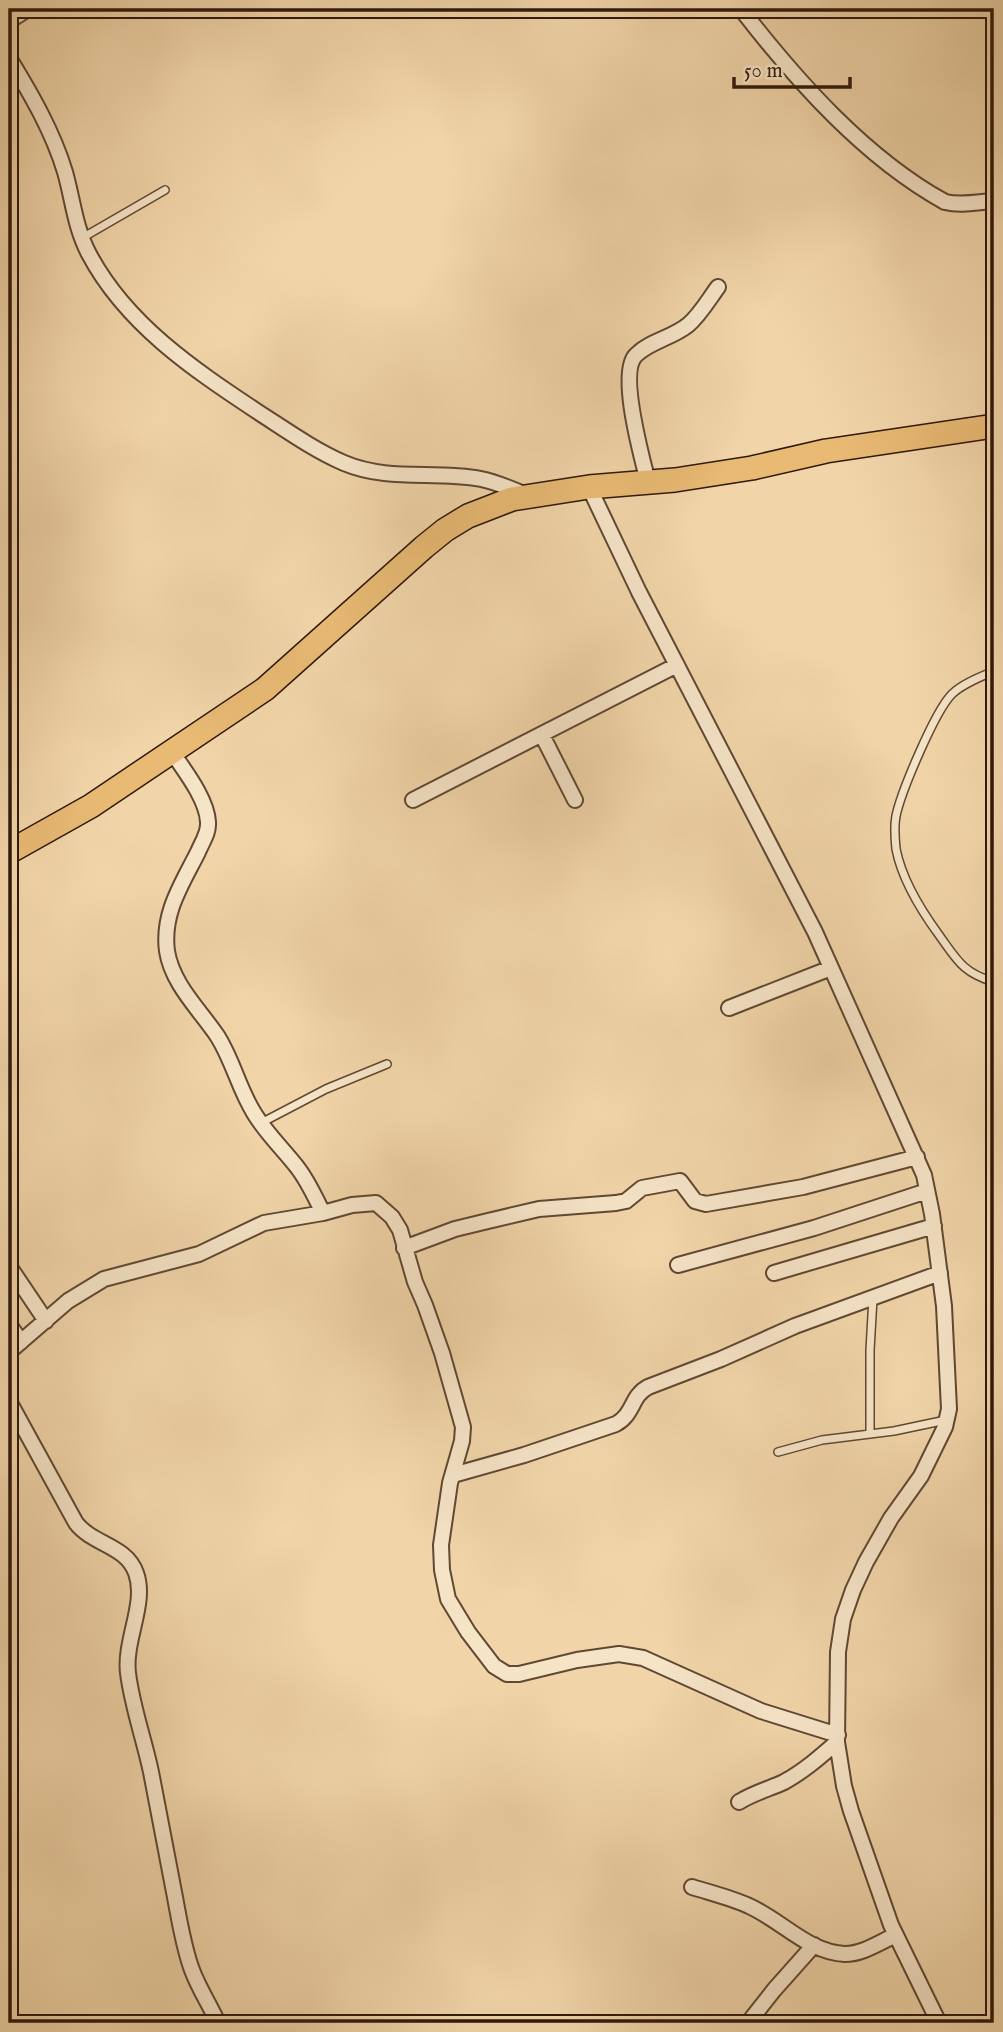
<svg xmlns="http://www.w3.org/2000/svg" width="1003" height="2032" viewBox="0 0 1003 2032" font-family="'IM FELL English',serif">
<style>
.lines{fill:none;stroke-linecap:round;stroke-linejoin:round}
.lane-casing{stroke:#604833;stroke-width:10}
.street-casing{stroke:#604833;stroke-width:18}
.primary-casing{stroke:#2f190c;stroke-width:26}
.lane{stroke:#f6e4c7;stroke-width:7}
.street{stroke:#f6e4c7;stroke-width:14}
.primary{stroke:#e8ba74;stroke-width:23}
</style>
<rect width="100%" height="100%" fill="#f1d5a9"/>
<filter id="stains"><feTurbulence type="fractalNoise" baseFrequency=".00286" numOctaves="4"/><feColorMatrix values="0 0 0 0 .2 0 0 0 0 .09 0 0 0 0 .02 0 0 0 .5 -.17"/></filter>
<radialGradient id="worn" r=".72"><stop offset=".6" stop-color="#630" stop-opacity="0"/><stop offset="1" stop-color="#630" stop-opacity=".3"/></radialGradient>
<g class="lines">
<!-- lane casing -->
<g class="lane-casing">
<path id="lane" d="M82,238L165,190
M994,671C980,677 962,684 952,694C935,711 901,792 896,816C894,826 895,839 896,849C902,880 920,909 939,935C957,960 963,973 994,982
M261,1123L326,1089L387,1064
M870,1434V1350L873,1298
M778,1452L822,1440L894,1431L946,1420"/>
</g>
<!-- street casing -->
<g class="street-casing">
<path id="street" d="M741,9C796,80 865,158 945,202C962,206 977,202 994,201
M9,21L28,9
M9,58C31,94 53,132 65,172C73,200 75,228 89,254C126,324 193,369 258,412C286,430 314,450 344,463C389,482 435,470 481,479C497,482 511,489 526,495
M648,482C642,458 618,372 636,355C650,341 672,338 688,325C700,315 709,299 718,287
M589,487L639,592L815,932L924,1175L932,1214L944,1306L949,1409L945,1427L921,1476L891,1518L866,1562L853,1590L843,1619L838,1652L837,1742L844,1786L851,1811L891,1925L939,2023
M542,735L575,800
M172,752C184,770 207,799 208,822C209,833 202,842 198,852C182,884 162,913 167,951C172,984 200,1010 218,1037C233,1061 239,1089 254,1113C266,1133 283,1149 297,1167C308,1181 315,1197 323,1213L352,1205L376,1203L392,1217L400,1230L415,1282L425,1305L442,1353L463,1427L462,1441L450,1483L441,1545L442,1570L448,1599L468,1632L494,1666L507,1674H519L577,1660L619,1654L643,1658L761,1711L838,1735
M413,800L677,665
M729,1008L831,968
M404,1248L455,1229L488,1221L539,1209L616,1203L626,1201L642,1188L680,1181L695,1201L706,1204L803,1187L917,1157
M678,1265L814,1228L927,1191
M9,1266L46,1321
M774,1273L934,1226
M9,1324L21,1342
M9,1352L68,1301L104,1279L199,1254L264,1223L323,1213
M9,1401L76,1523C93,1545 126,1545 136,1573C147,1603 124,1640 128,1673C132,1706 144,1739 151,1772C159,1812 166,1852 174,1892C179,1918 183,1946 192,1970C199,1989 210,2005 218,2023
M453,1475L524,1455L616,1424C634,1414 631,1396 648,1387L721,1359L795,1326L940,1273
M739,1802C753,1793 769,1789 784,1782C804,1771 820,1757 837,1742
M692,1887C711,1893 732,1898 749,1906C781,1920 809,1953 845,1954C863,1954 880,1942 896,1935
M748,2023L774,1990L814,1945"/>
</g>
<!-- primary casing -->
<g class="primary-casing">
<path id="primary" d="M9,852L91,806L265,689L424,547L445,530L468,516L512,499L589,487L675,480L752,468L826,451L994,426"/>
</g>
<!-- lane -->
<use href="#lane" class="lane"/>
<!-- street -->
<use href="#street" class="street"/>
<!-- primary -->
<use href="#primary" class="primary"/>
</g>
<!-- margin -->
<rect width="1003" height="2032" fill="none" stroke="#f1d5a9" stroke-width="35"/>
<rect x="10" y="10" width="982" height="2011" fill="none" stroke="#2f190c" stroke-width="3.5"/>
<rect x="18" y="18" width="968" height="1997" fill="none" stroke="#2f190c" stroke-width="2"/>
<!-- scale -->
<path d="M734 77v10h116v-10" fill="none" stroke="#2f190c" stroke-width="3.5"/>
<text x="744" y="77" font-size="21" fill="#2f190c" stroke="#f6e4c7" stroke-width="5" paint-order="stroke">50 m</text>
<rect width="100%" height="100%" filter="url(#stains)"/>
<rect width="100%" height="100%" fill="url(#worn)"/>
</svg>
